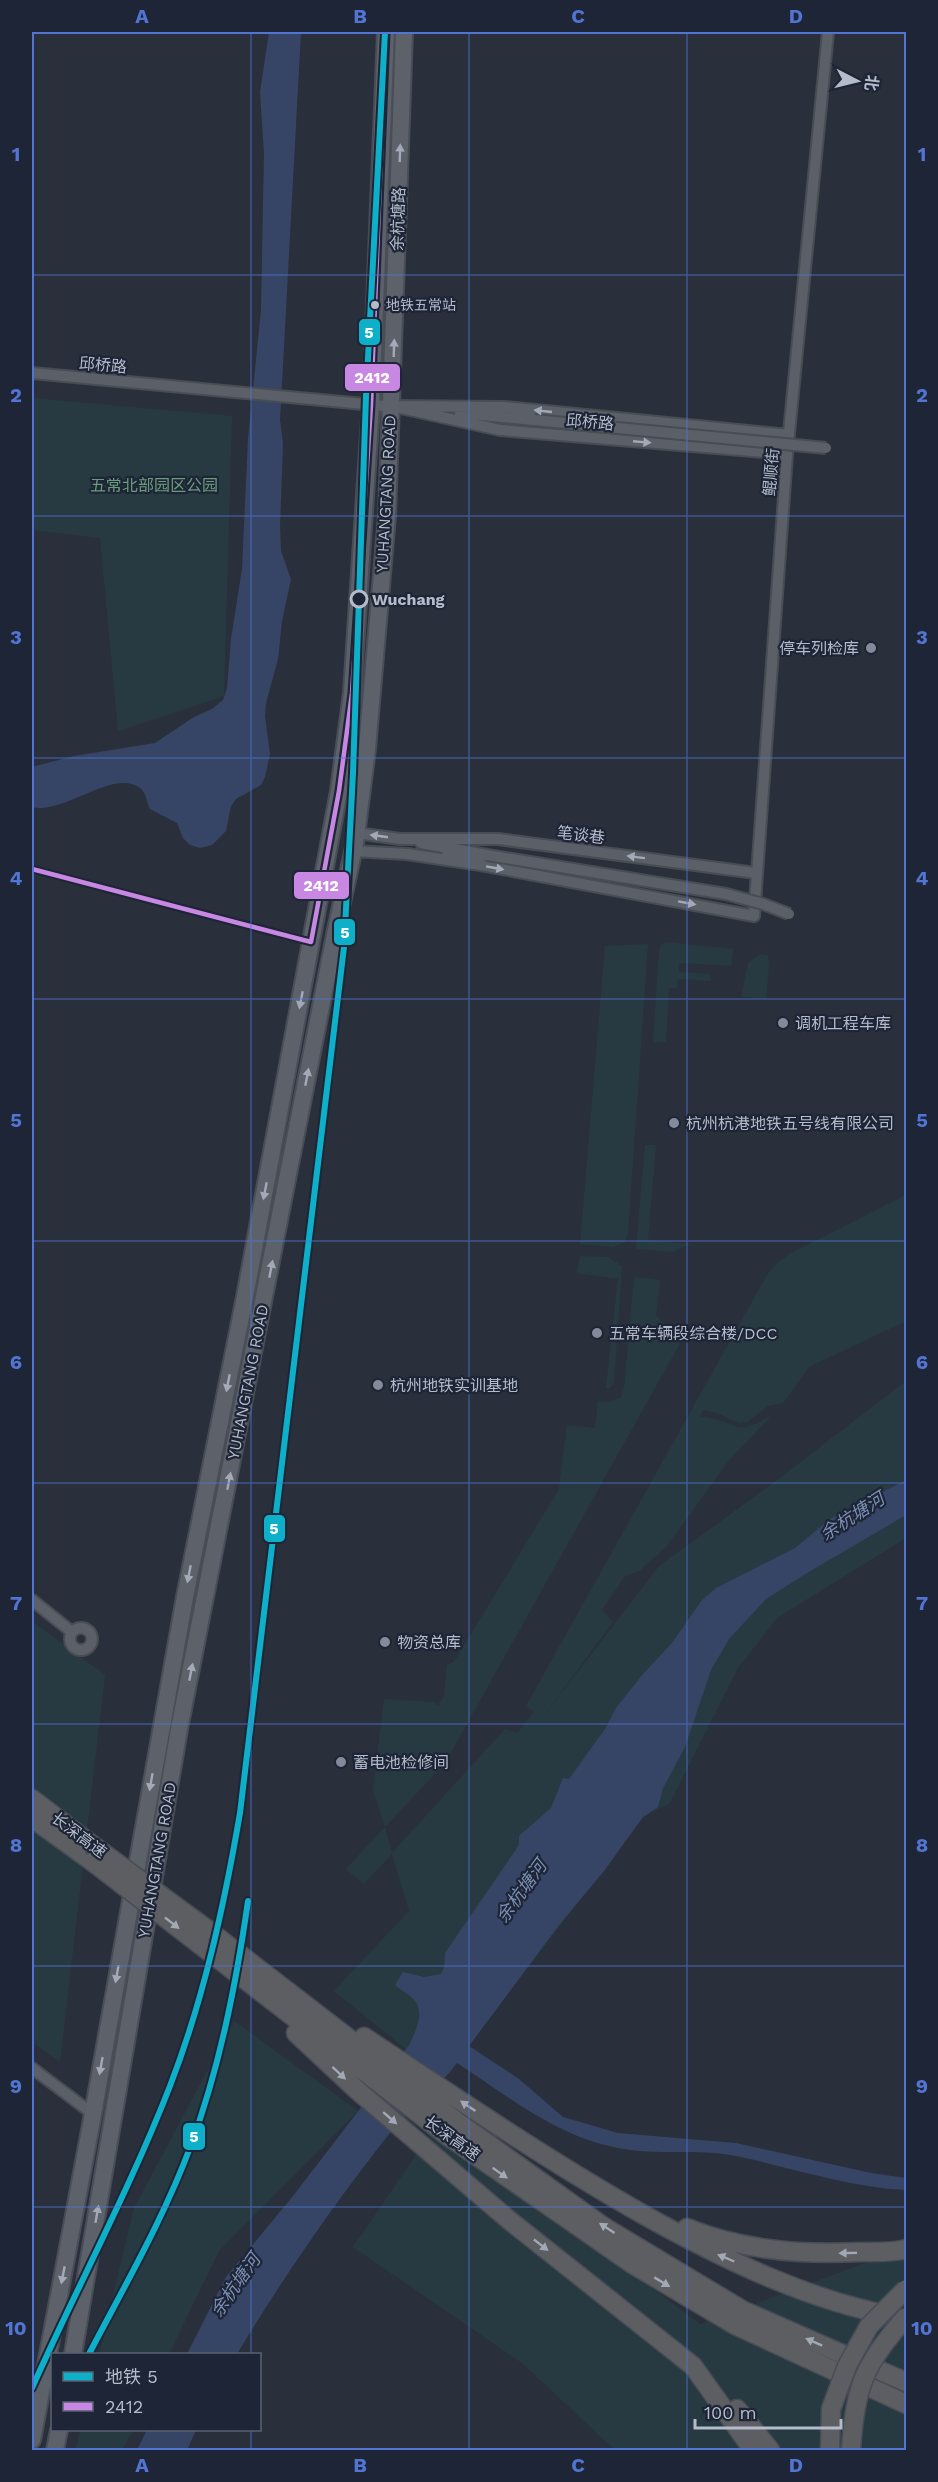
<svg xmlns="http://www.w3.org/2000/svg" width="938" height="2482" viewBox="0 0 938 2482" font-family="'Work Sans','Noto Sans SC',sans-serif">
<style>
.green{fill:#273a41}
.water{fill:#364565}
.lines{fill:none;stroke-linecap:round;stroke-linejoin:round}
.minor-casing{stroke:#484d54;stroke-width:14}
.primary-casing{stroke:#484d57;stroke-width:20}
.motorway-casing{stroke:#474c56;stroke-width:21}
.minor{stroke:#5b5f68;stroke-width:10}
.primary{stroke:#5d616a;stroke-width:16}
.motorway{stroke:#5c5e62;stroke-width:18}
.minor-bridge-casing{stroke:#484d54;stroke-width:14;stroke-linecap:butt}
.motorway-bridge-casing{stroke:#474c56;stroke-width:21;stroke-linecap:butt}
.minor-bridge{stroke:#5b5f68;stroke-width:10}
.motorway-bridge{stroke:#5c5e62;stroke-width:18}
.bus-1-casing{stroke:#1d2536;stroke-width:9}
.bus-1{stroke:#c787e3;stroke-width:4.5}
.metro-1-casing{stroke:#1d2536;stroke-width:10}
.metro-1{stroke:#0db0c8;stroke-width:6}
.oneway{fill:#a3a9b8}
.oneway2{fill:#a2a9b7}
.oneway3{fill:#a2a8b6}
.grid{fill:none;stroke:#5274d3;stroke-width:1.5;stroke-opacity:0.55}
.bus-dot{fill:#b4bbcb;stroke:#1d2536;stroke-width:2}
.stop-dot{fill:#1d2536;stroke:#b4bbcb;stroke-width:3}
.poi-dot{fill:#848a99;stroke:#1d2536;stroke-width:2}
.labels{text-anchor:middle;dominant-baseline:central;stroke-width:4.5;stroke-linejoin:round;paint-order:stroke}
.bus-label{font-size:14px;fill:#b4bbcb;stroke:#1d2536;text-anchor:start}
.street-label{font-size:16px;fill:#b4bbcb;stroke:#1d2536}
.park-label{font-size:16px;fill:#6a9d7b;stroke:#1d2536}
.stop-label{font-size:16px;font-weight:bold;fill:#b4bbcb;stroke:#1d2536;text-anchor:start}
.poi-label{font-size:16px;fill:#b4bbcb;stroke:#1d2536;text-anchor:start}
.water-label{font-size:18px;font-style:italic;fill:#7b8eb4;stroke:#1d2536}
.line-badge{stroke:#1d2536;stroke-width:2}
.badge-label{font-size:16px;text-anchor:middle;font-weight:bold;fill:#fff}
.neatline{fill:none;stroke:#5274d3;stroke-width:2}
.grid-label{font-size:20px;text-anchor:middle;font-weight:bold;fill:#5274d3}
</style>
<rect width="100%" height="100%" fill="#2a303b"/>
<!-- green -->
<path class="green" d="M32,398L232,416L224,696L118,731L100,538L32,530Z
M667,942L733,949L731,966L679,963V972L711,974L710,981L678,979L677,988H669L666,1042H653L659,950L662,944Z
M648,944L628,1233L625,1242L613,1247L580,1244L605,946Z
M760,954L768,955L769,967L766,999L741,997L748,963Z
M645,1145H656L648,1240L691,1244L672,1252L638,1249L636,1247Z
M906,1195V1321L809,1367L783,1403L768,1406L747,1422L739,1423L714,1412L703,1410L700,1417C738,1419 732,1440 772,1415L730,1459L666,1547L639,1571L625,1576L602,1610L613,1622L543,1717L659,1566L772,1484L906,1381V1538L777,1618L738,1668L670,1803L643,1817L443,2079L334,1991L409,1911L392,1854L364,1884L346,1869L385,1827L373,1790L384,1699L434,1702L438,1706L444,1696L447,1665L454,1662L559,1489L567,1425L595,1428L598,1401L610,1402L621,1397L624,1388L634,1277L660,1280L656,1316L667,1326L666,1329L683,1338L445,1763L385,1827L392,1853L505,1729L517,1733L534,1712L526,1706L768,1273L778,1262L791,1253Z
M580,1256L608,1257L622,1266L614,1382L610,1388H606L618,1279L577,1273Z
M32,1621L105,1675L60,2062L32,2042Z
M234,2021L358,2111L219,2251L169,2354H99L134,2208Z
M436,2126L700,2324L898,2251L906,2233V2450H615L522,2363L353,2247Z
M81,2430H133L122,2450H75Z"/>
<!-- water -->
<path class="water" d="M269,32H301L280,420L283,444L280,526L281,551L291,579L282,621L278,659L266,703L265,716L270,754L265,777L261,785L236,799L231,806L226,831L212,845L200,848L190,845L183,838L177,823L150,809C146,802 147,793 140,788C113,768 64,815 32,807V767L74,756L155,743L194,717L212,709L223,700L227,688L231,639L242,569L248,439L261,310L264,154L260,92Z
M906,1480V1515L807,1573L766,1599L729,1639L711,1670L685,1747L663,1788L658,1807L643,1817L604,1871L559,1925L469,2046L519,2079L563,2117L618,2133L736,2143L871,2173L906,2178V2190C849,2187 793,2168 736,2156C698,2148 656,2156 618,2148C557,2137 508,2096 457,2063C439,2088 412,2105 393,2129C336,2201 284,2276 237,2354H187L226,2277L293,2196L409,2045C416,2031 427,2009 411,1997C406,1992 400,1990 395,1985L403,1972L424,1977L441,1974L444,1968L445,1953L519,1845V1836L551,1808L563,1778L569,1779L605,1729L616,1708L643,1674L672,1643L702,1600L716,1588L795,1548L830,1519Z
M147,2430H196L187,2450H137Z"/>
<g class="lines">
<!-- minor casing -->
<g class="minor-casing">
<path id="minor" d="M32,373L396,407
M460,413L534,420
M787,454L500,430L392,406L504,407L789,435
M357,833L400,839H498L756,873
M421,843L487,855H447
M353,851L407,854L481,865L754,916L787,454L828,32
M32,1600L72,1632
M70 1639a11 11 0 1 1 22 0a11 11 0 1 1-22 0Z
M32,2068L93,2114"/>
</g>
<!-- primary casing -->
<g class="primary-casing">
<path id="primary" d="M73,2354L179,1729L336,930L355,843L367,749L387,516L404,32
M32,2440L93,2114L185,1597L245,1297L339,791L352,693L371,405L386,32
M55,2450L59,2430"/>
</g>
<!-- motorway casing -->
<g class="motorway-casing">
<path id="motorway" d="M32,1799L91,1844
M32,1818L93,1862
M208,1930L456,2121L604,2227L742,2310L906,2382
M203,1947L445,2134L634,2265L735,2325L906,2404
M296,2033L357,2090L509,2220L693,2366L753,2450
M364,2037C459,2100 553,2164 653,2220C728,2261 808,2300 893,2316
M687,2228C741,2250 802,2255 860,2252C876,2252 892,2253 906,2249
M737,2409L770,2450"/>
</g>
<!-- minor -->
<use href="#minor" class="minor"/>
<!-- primary -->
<use href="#primary" class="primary"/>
<!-- motorway -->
<use href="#motorway" class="motorway"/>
<!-- minor-bridge casing -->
<g class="minor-bridge-casing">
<path id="minor-bridge" d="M534,420L826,448
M487,855L726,894L763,904L789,914"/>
</g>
<!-- motorway-bridge casing -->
<g class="motorway-bridge-casing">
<path id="motorway-bridge" d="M91,1844L208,1930
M93,1862L203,1947
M830,2450L831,2409L847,2366L869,2326L906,2289
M851,2450C855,2387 864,2364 906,2317"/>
</g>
<!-- minor-bridge -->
<use href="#minor-bridge" class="minor-bridge"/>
<!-- motorway-bridge -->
<use href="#motorway-bridge" class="motorway-bridge"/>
<!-- bus-1 casing -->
<g class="bus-1-casing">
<path id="bus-1" d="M32,869L311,942L339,791L352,693L371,405L386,32"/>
</g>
<!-- bus-1 -->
<use href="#bus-1" class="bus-1"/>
<!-- metro-1 casing -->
<g class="metro-1-casing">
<path id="metro-1" d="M89,2354C125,2285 164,2218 191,2145C220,2066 236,1984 248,1901
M32,2388C77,2287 130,2189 170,2086C204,1998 224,1906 240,1813L344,947L353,773L366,396L385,32"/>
</g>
<!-- metro-1 -->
<use href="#metro-1" class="metro-1"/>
</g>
<!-- one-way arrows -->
<defs><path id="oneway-solid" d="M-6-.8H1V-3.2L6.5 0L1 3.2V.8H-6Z" transform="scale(1.5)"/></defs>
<g class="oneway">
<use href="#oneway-solid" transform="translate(400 153) rotate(-88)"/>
<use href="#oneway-solid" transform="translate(394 348) rotate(-88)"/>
<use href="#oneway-solid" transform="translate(301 1000) rotate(101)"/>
<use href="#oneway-solid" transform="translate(307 1077) rotate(-79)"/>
<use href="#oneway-solid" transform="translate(265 1191) rotate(101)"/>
<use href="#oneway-solid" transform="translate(271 1269) rotate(-79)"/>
<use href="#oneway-solid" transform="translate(228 1383) rotate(101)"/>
<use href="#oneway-solid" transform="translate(229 1481) rotate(-79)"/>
<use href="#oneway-solid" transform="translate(189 1574) rotate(101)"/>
<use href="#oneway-solid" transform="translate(191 1672) rotate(-79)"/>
<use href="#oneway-solid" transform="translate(151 1782) rotate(100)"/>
<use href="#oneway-solid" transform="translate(117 1974) rotate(100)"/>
<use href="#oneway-solid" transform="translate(101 2066) rotate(100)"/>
<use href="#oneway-solid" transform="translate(97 2214) rotate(-80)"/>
<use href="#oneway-solid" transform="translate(63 2275) rotate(101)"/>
</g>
<g class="oneway2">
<use href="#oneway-solid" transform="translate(543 411) rotate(-174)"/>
<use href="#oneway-solid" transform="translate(642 442) rotate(5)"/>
<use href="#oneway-solid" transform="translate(379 836) rotate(-172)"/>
<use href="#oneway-solid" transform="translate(636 857) rotate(-173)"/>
<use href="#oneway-solid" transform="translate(495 868) rotate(10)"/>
<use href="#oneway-solid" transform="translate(687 903) rotate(10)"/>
</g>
<g class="oneway3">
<use href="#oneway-solid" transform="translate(172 1923) rotate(38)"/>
<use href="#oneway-solid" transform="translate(339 2073) rotate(43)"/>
<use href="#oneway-solid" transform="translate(468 2106) rotate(-146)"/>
<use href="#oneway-solid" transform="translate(390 2118) rotate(41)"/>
<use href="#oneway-solid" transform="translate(500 2173) rotate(35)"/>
<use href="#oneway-solid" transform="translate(607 2228) rotate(-147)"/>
<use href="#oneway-solid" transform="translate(541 2245) rotate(38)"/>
<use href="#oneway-solid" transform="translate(848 2253) rotate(179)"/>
<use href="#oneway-solid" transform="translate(726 2258) rotate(-157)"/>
<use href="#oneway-solid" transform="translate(662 2282) rotate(31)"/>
<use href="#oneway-solid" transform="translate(814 2342) rotate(-156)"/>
</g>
<!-- grid -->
<path class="grid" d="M251,32V2354M469,32V2450M687,32V2450M32,275H906M32,516H906M32,758H906M32,999H906M32,1241H906M32,1483H906M32,1724H906M32,1966H906M32,2207H906M251,2430V2450"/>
<!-- markers -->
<circle class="bus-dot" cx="375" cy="305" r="5"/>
<circle class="stop-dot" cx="359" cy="599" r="8"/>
<g class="poi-dot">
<circle cx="871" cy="648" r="6"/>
<circle cx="783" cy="1023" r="6"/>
<circle cx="674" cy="1123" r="6"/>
<circle cx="597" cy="1333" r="6"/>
<circle cx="378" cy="1385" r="6"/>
<circle cx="385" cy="1642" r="6"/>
<circle cx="341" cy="1762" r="6"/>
</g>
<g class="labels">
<!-- bus labels -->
<g class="bus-label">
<text x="386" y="305">地铁五常站</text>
</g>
<!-- street labels -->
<g class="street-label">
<text transform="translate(398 219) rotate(-88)">余杭塘路</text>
<text transform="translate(103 365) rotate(5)">邱桥路</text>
<text transform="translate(590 422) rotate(5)">邱桥路</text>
<text transform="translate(771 472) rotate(-85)">鲲顺街</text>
<text transform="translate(386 494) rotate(-87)">YUHANGTANG ROAD</text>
<text transform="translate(581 835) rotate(7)">笔谈巷</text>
<text transform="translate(248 1382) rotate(-79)">YUHANGTANG ROAD</text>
<text transform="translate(79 1835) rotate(37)">长深高速</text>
<text transform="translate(157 1860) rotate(-80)">YUHANGTANG ROAD</text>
<text transform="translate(452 2138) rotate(36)">长深高速</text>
</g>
<!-- park labels -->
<g class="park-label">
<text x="154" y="485">五常北部园区公园</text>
</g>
<!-- stop labels -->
<g class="stop-label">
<text x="372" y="599">Wuchang</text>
</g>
<!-- poi labels -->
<g class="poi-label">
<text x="859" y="648" text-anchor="end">停车列检库</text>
<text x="795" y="1023">调机工程车库</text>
<text x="686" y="1123">杭州杭港地铁五号线有限公司</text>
<text x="609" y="1333">五常车辆段综合楼/DCC</text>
<text x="390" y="1385">杭州地铁实训基地</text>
<text x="397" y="1642">物资总库</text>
<text x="353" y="1762">蓄电池检修间</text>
</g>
<!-- water labels -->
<g class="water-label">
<text transform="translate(852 1516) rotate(-33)">余杭塘河</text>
<text transform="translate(521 1891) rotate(-54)">余杭塘河</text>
<text transform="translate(235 2285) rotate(-55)">余杭塘河</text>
</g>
</g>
<g class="line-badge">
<rect x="358" y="318" width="23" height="28" rx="6" fill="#0db0c8"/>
<rect x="344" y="363" width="57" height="29" rx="6" fill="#c787e3"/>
<rect x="293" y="871" width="57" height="29" rx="6" fill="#c787e3"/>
<rect x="333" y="918" width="23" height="28" rx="6" fill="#0db0c8"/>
<rect x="263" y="1514" width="23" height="29" rx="6" fill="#0db0c8"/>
<rect x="182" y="2122" width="24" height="29" rx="6" fill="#0db0c8"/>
</g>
<g class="badge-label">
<text x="369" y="338">5</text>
<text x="372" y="383">2412</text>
<text x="321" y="891">2412</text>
<text x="345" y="938">5</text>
<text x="274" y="1534">5</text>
<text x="194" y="2142">5</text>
</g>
<!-- border -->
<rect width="938" height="2482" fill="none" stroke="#1d2536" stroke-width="66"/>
<!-- legend -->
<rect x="51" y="2353" width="210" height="78" fill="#1d2536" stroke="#596172" stroke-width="1.5"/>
<rect x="63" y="2372" width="30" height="9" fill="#0db0c8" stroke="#596172" stroke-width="1.5"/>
<text x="105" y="2383" font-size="18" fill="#b4bbcb">地铁 5</text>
<rect x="63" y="2402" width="30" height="9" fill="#c787e3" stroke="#596172" stroke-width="1.5"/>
<text x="105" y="2413" font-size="18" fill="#b4bbcb">2412</text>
<!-- north arrow -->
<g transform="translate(857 81) rotate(97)" stroke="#1d2536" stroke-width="4.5" paint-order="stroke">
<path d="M0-4.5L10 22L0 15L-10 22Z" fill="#b4bbcb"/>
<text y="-9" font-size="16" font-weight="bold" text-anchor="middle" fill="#b4bbcb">北</text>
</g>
<!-- scale -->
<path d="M695 2419v9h146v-9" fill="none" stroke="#b4bbcb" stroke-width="3"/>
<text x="704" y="2419" font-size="18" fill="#b4bbcb" stroke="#1d2536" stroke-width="4.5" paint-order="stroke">100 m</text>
<rect x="33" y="33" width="872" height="2416" class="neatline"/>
<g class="grid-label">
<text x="142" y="23">A</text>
<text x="360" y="23">B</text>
<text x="578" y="23">C</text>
<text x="796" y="23">D</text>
<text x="16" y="161">1</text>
<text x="922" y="161">1</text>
<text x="16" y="402">2</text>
<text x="922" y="402">2</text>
<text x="16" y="644">3</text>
<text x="922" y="644">3</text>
<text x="16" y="885">4</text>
<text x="922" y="885">4</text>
<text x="16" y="1127">5</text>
<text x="922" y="1127">5</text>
<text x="16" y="1369">6</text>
<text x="922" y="1369">6</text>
<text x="16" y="1610">7</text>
<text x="922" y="1610">7</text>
<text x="16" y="1852">8</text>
<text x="922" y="1852">8</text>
<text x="16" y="2093">9</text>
<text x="922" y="2093">9</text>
<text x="16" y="2335">10</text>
<text x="922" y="2335">10</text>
<text x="142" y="2472">A</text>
<text x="360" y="2472">B</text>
<text x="578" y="2472">C</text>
<text x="796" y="2472">D</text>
</g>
</svg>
